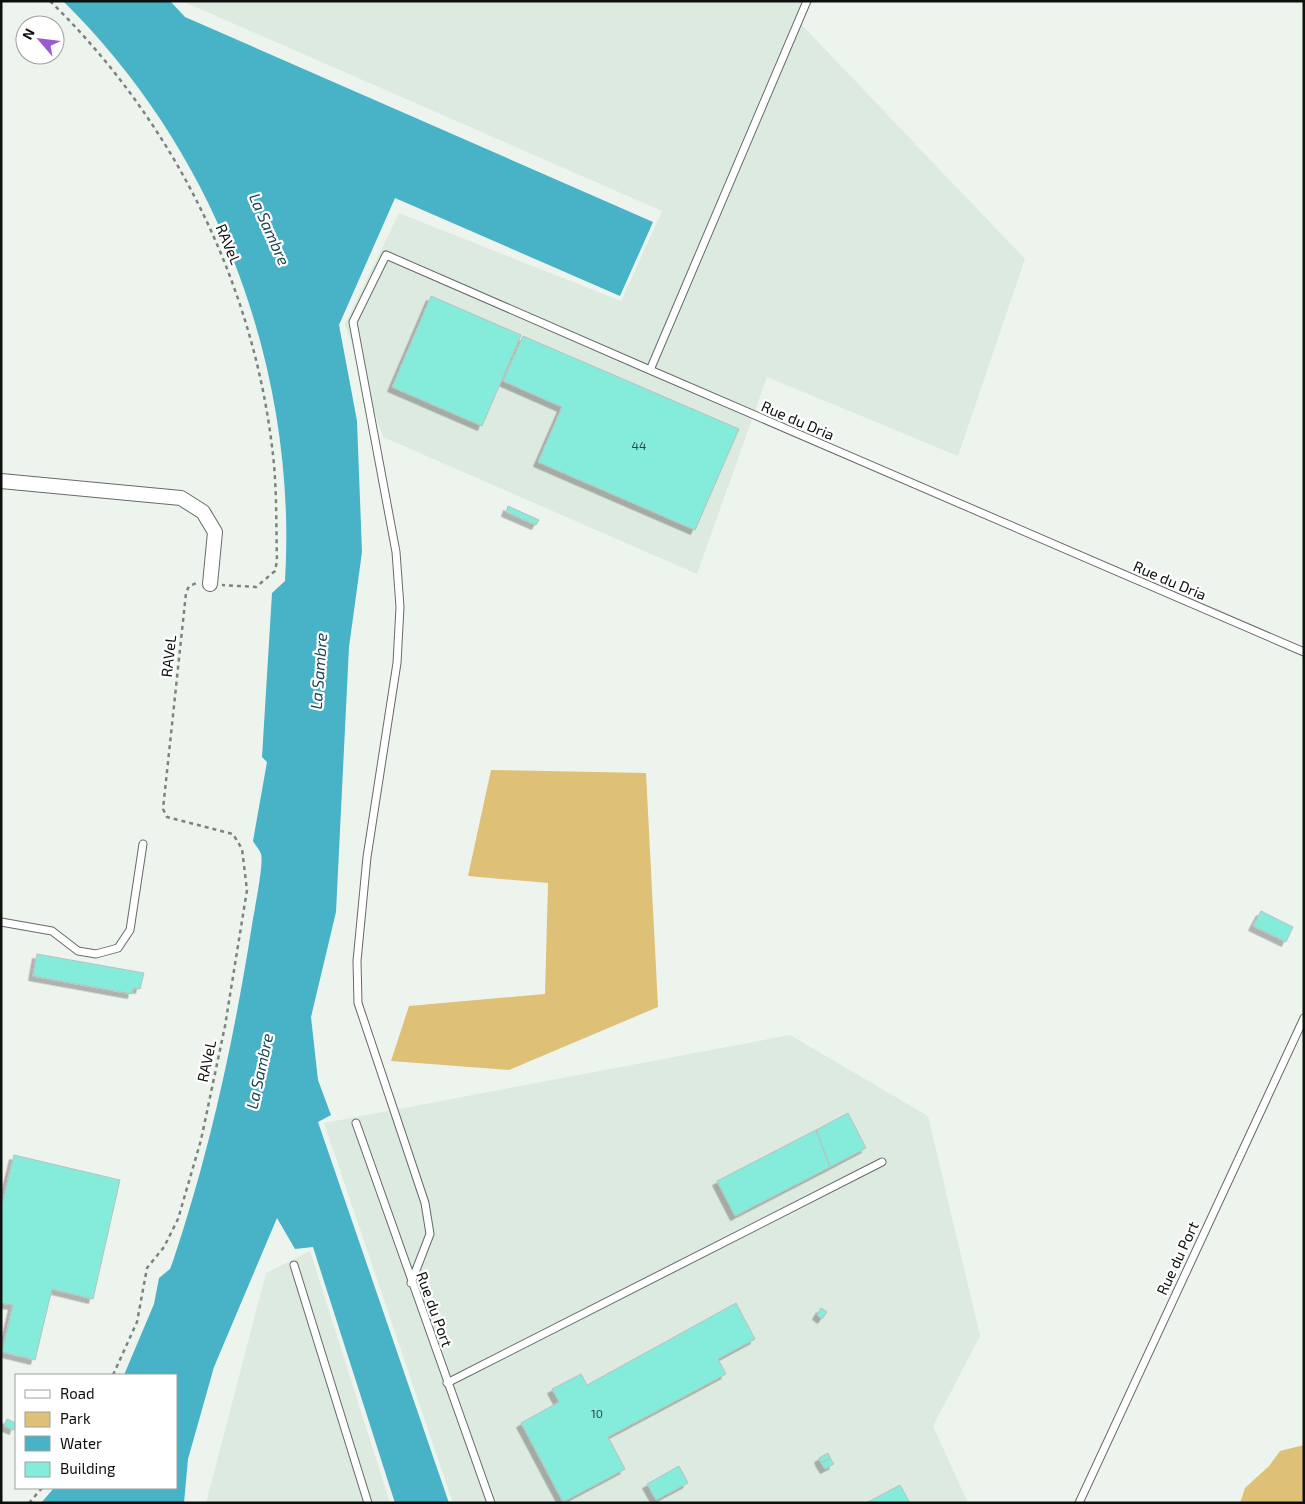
<svg xmlns="http://www.w3.org/2000/svg" width="1305" height="1504" viewBox="0 0 1305 1504" font-family="'Exo 2',sans-serif">
<style>
.built{fill:#ddeae0}
.green{fill:#dec177}
.water{fill:#48b2c7}
.building{fill:#85ecdb;stroke:#b8c1bf;filter:url(#shadow)}
.lines{fill:none;stroke-linecap:round;stroke-linejoin:round}
.service-casing{stroke:#666b67;stroke-width:9}
.minor-casing{stroke:#666b67;stroke-width:16}
.path{stroke:#7d827e;stroke-width:2.5;stroke-dasharray:4 4;stroke-linecap:butt}
.service{stroke:#fff;stroke-width:7}
.minor{stroke:#fff;stroke-width:14}
.labels{text-anchor:middle;dominant-baseline:central;stroke-width:4.5;stroke-linejoin:round;paint-order:stroke}
.number-label{font-size:12px;fill:#2b4741}
.street-label{font-size:15px;fill:#0d100e;stroke:#fff}
.water-label{font-size:16px;font-style:italic;fill:#17464f;stroke:#fff}
</style>
<defs>
<filter id="shadow"><feDropShadow dx="-4.5" dy="4.5" stdDeviation="0" flood-color="#0004"/></filter>
</defs>
<rect width="100%" height="100%" fill="#edf4ee"/>
<!-- built -->
<path class="built" d="M182,1H810L800,23L1025,259L958,456L767,377L697,574L383,437L345,324L399,213L621,301L662,211Z
M790,1035L928,1116L980,1336L933,1426L968,1503H453L324,1123Z
M310,1251L390,1503H206L266,1273Z"/>
<!-- green -->
<path class="green" d="M491,770L646,773L658,1007L509,1070L391,1061L409,1006L545,994L548,883L468,876Z
M1304,1445V1503H1240L1245,1488L1269,1466L1280,1451Z"/>
<!-- water -->
<path class="water" d="M63,1H170L185,17L653,222L620,296L395,198L339,325L357,421L362,552L349,647L336,912L311,1017L318,1080L331,1115L318,1122L449,1503H395L313,1247L295,1249L277,1218L214,1367L188,1459L184,1503H41L54,1488H176V1375H124L154,1304L159,1278L170,1269L173,1261C210,1151 234,1039 252,925C254,912 264,864 261,854C260,850 255,845 253,841L267,762L262,757L272,593L285,581C298,368 216,151 63,1Z"/>
<!-- building -->
<path class="building" d="M431,296L521,335L482,426L392,387Z
M523,336L739,429L695,530L538,462L562,407L503,381Z
M508,506L539,520L536,525L506,512Z
M1261,911L1293,927L1286,942L1253,926Z
M37,954L144,973L140,989L133,988L132,994L33,976Z
M848,1113L866,1148L830,1167L816,1130Z
M816,1130L830,1167L735,1216L717,1181Z
M14,1155L120,1180L93,1299L52,1289L35,1360L2,1352L13,1305L1,1303V1208Z
M736,1303L755,1339L718,1359L726,1374L608,1437L625,1469L563,1502L521,1423L559,1402L552,1389L581,1374L587,1385Z
M821,1308L827,1312L822,1319L817,1315Z
M7,1419L16,1423L14,1430L4,1426Z
M828,1453L830,1458L821,1463L819,1458Z
M830,1458L834,1464L825,1469L821,1463Z
M679,1466L688,1483L656,1500L647,1484Z
M900,1485L910,1503H866Z"/>
<g class="lines">
<!-- service casing -->
<g class="service-casing">
<path id="service" d="M807,1L650,370L1304,652
M1,922L52,931L78,951L96,954L118,948L130,930L143,844
M356,1123L491,1503
M294,1265L368,1503
M411,1283L430,1234L425,1203L358,1003L357,961L367,857L397,663L400,607L396,552L353,322L386,255L650,370
M447,1383L882,1162
M1079,1503L1304,1018"/>
</g>
<!-- minor casing -->
<g class="minor-casing">
<path id="minor" d="M1,481L181,498L203,512L215,532L210,584"/>
</g>
<!-- path -->
<path class="path" d="M50,1C173,121 254,283 273,455C277,490 276,526 277,561L275,571L256,587L222,585
M113,1375L137,1322L147,1268L164,1247L178,1219L201,1140L225,1026L247,890L242,849L233,834L167,817L163,809L186,593L189,586L197,583
M29,1503L42,1488"/>
<!-- service -->
<use href="#service" class="service"/>
<!-- minor -->
<use href="#minor" class="minor"/>
</g>
<g class="labels">
<!-- number labels -->
<g class="number-label">
<text x="639" y="445">44</text>
<text x="597" y="1413">10</text>
</g>
<!-- street labels -->
<g class="street-label">
<text transform="translate(229 244) rotate(67)">RAVeL</text>
<text transform="translate(798 420) rotate(23)">Rue du Dria</text>
<text transform="translate(1170 580) rotate(23)">Rue du Dria</text>
<text transform="translate(168 656) rotate(-84)">RAVeL</text>
<text transform="translate(206 1061) rotate(-78)">RAVeL</text>
<text transform="translate(1177 1258) rotate(-65)">Rue du Port</text>
<text transform="translate(435 1309) rotate(70)">Rue du Port</text>
</g>
<!-- water labels -->
<g class="water-label">
<text transform="translate(270 229) rotate(66)">La Sambre</text>
<text transform="translate(318 671) rotate(-86)">La Sambre</text>
<text transform="translate(259 1071) rotate(-78)">La Sambre</text>
</g>
</g>
<!-- border -->
<rect width="1305" height="1504" fill="none" stroke="#0d100e" stroke-width="5"/>
<!-- legend -->
<rect x="15" y="1374" width="162" height="115" fill="#ffffff" stroke="#9e9f9f"/>
<rect x="25" y="1390" width="25" height="8" fill="#ffffff" stroke="#9e9f9f"/>
<text x="60" y="1399" font-size="15" fill="#0d100e">Road</text>
<rect x="25" y="1412" width="25" height="15" fill="#dec177" stroke="#9e9f9f"/>
<text x="60" y="1424" font-size="15" fill="#0d100e">Park</text>
<rect x="25" y="1436" width="25" height="15" fill="#48b2c7" stroke="#9e9f9f"/>
<text x="60" y="1449" font-size="15" fill="#0d100e">Water</text>
<rect x="25" y="1462" width="25" height="15" fill="#85ecdb" stroke="#9e9f9f"/>
<text x="60" y="1474" font-size="15" fill="#0d100e">Building</text>
<!-- north arrow -->
<g transform="translate(40 40) rotate(298)"><circle r="24" fill="#ffffff" stroke="#9e9f9f"/>
<path d="M0-4L9 19L0 12L-9 19Z" fill="#9a5bd2"/>
<text y="-8" font-size="14" font-weight="bold" text-anchor="middle" fill="#0d100e">N</text>
</g>
</svg>
